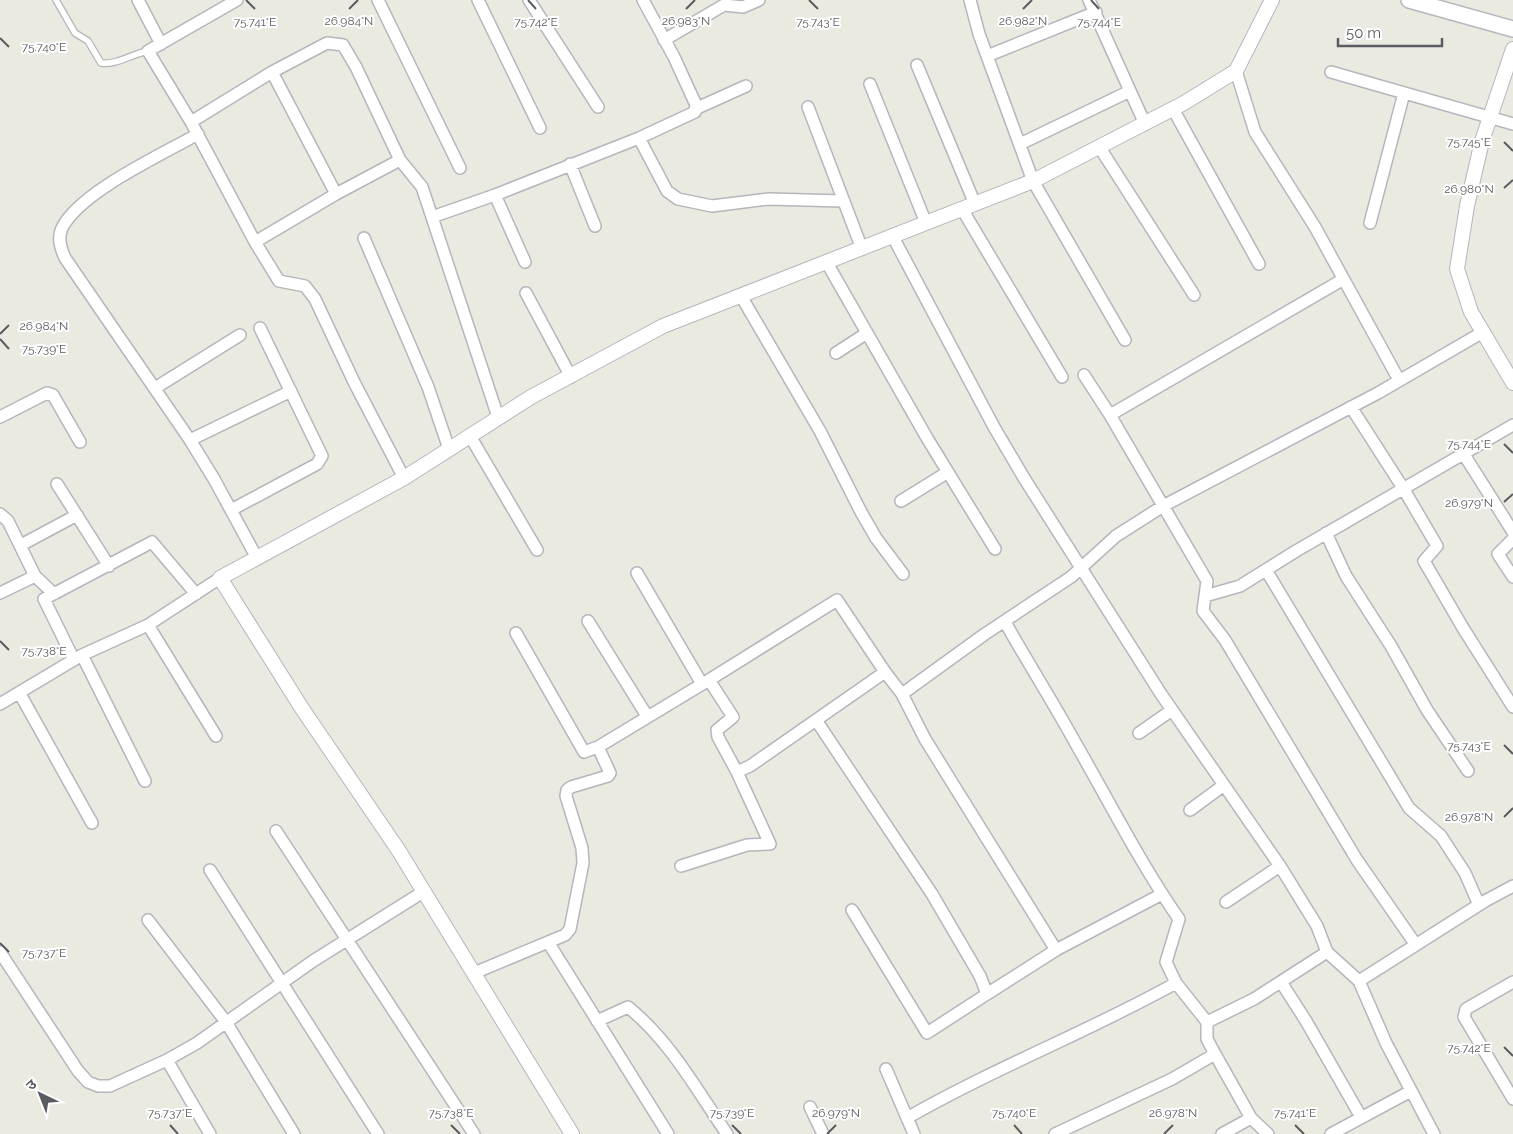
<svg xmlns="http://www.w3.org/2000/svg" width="1513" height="1134" viewBox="0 0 1513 1134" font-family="Raleway,'Noto Sans Devanagari',sans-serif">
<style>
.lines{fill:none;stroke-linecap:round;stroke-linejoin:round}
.service-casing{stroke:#b4b6bb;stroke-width:8}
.minor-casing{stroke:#b4b6bb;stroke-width:14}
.tertiary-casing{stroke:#b4b6bb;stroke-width:16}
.secondary-casing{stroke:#b5b7bc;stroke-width:18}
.service{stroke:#fff;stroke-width:5.5}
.minor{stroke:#fff;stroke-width:11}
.tertiary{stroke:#fff;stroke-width:14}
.secondary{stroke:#fff;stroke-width:15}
.ticks{fill:none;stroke:#5a5c61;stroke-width:2}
.ticks-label{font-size:12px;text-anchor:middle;fill:#5a5c61;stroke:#fff;stroke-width:4;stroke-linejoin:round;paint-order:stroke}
</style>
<rect width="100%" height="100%" fill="#ebeae1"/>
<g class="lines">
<!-- service casing -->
<g class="service-casing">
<path id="service" d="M56,0L75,33L88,41L101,63C117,65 132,54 148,51"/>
</g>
<!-- minor casing -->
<g class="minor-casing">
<path id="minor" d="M138,0L161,44
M378,0L460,168
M478,0L540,128
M529,0L598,107
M970,0L979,34L1033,181L1125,340
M1089,0L1145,124
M664,40L724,5L743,7L759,0
M987,56L1096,12
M917,65L975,204
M1236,71L1255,132L1315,227L1399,380
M272,72L336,194
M1331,72L1513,124
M870,84L926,223
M808,107L862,249
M695,109L746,86
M1173,109L1259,264
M191,122L148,51L237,0
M198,134C161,155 80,192 62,228C57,238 61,249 65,258L190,440L214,479L257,558
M639,138L667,191L678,199L712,206L768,199L844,201
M1020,144L1130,91
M1100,148L1194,295
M570,164L595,226
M495,195L525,262
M962,209L1062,377
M1370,223L1404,93
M893,237L994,427L1024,478L1161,694L1280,866L1317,926L1327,952
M364,238L428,387L449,449
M255,242L191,122L272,72L327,43L343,45L356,67L400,160
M827,263L927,438L995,549
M1342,280L1110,415L1207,581L1203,611L1225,640L1357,860L1416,945
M526,293L571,377
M741,296L820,431L861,512L876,538L903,574
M836,353L867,333
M1084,375L1110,415
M155,388L240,335
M1351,407L1403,488L1437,546L1424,561L1463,628L1513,707
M0,417L47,393L53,395L80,442
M498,417L432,217L495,195L639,138L695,112L696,105L674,57L643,0
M470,436L537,550
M190,440L291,391
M1463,453L1513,532
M404,478L354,382L315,299L305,286L279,281L255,242L336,194L400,160L422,187L432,217
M57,484L109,566
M901,501L948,472
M231,510L317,464L322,456L260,328
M0,514L8,521L35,576
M1326,533L1346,576L1391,646L1427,710L1468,771
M1513,539L1498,554L1513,577
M21,545L77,515
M1266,570L1409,808L1441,836L1465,873L1479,905
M637,573L702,684
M0,593L35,576L54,594
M1205,596L1240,586L1296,551L1513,425
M588,621L647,716
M148,625L216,736
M516,633L584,752L598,747
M82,655L145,781
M74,660L44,599L152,542L196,594
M709,680L837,600L885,672
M20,694L92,823
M902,694L925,739L1056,950L987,994
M0,704L82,655L148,625L220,578
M816,720L932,894L980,976L987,994L927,1033L852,910
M1139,733L1172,710
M1190,810L1224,785
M276,831L474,1134
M681,866L747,845L770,844L737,772
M210,870L378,1134
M1226,902L1280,866
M148,920L226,1022L294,1134
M548,942L668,1134
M1056,950L1162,894
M0,952L78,1071L88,1082L98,1086H110L167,1060L197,1043L313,961L423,892
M474,973L565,935L570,929L583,863L582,848L566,796L567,790L571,787L608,776L610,773L598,747L709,680L733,717L717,730L718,737L737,772L750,766L885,672L902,694L985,634L1071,577L1116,536L1163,506L1378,393L1483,332
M1359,981L1386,1043L1434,1134
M1281,982L1306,1021L1361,1117
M1513,982L1466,1009L1464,1017L1513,1099
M1176,983L1207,1022L1254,999L1327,952L1359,981L1485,901L1513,886
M597,1021L628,1007C671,1042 696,1089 727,1134
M1207,1022V1039L1215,1054L1251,1118L1268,1134
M167,1060L210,1134
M886,1069L914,1134
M810,1107L823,1134
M907,1118C994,1068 1088,1032 1176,983L1166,962L1179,919C1140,863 1110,803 1076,744C1053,702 1028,663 1005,622
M1055,1134L1172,1079L1215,1054
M1222,1134L1251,1118
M1331,1134L1411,1091"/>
</g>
<!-- tertiary casing -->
<g class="tertiary-casing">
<path id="tertiary" d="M1513,49L1482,141L1467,206L1457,269L1471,312L1513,383
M572,1134L399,851L301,707L220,578L404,478L531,397L663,326L1033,181L1184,103L1236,71L1272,0"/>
</g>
<!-- secondary casing -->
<g class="secondary-casing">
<path id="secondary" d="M1409,0L1513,29"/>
</g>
<!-- service -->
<use href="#service" class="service"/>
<!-- minor -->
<use href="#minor" class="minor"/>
<!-- tertiary -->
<use href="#tertiary" class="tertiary"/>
<!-- secondary -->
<use href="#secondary" class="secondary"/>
</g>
<!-- ticks -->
<path class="ticks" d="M246,0L255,9M528,0L536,9M809,0L818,9M1091,0L1099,9M349,9L358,0M686,9L695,0M1023,9L1032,0M0,38L9,47M1504,142L1513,151M1504,188L1513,180M0,334L9,325M0,339L9,349M1504,444L1513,453M1504,502L1513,494M0,641L9,650M1504,745L1513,754M1504,817L1513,808M0,943L9,952M1504,1047L1513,1056M170,1125L178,1134M451,1125L460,1134M732,1125L741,1134M1014,1125L1022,1134M1295,1125L1304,1134M827,1134L836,1125M1164,1134L1173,1125"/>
<g class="ticks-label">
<text x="686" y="25">26.983°N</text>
<text x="349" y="25">26.984°N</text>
<text x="1023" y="25">26.982°N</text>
<text x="255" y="26">75.741°E</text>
<text x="536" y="26">75.742°E</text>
<text x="1099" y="26">75.744°E</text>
<text x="818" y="26">75.743°E</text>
<text x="44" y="51">75.740°E</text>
<text x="1469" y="146">75.745°E</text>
<text x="1469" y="193">26.980°N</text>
<text x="44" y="330">26.984°N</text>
<text x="44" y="353">75.739°E</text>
<text x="1469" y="448">75.744°E</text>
<text x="1469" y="507">26.979°N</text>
<text x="44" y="655">75.738°E</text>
<text x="1469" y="750">75.743°E</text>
<text x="1469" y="821">26.978°N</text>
<text x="44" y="957">75.737°E</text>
<text x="1469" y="1052">75.742°E</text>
<text x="170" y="1117">75.737°E</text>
<text x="451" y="1117">75.738°E</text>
<text x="732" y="1117">75.739°E</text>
<text x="1014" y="1117">75.740°E</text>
<text x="1295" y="1117">75.741°E</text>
<text x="836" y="1117">26.979°N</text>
<text x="1173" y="1117">26.978°N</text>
</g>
<!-- north arrow -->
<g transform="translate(40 1094) rotate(317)" stroke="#ffffff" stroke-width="4" paint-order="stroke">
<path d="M0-4L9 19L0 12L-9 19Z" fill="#5a5c61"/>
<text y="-8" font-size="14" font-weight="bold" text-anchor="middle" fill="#5a5c61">उ</text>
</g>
<!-- scale -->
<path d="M1338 38v8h104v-8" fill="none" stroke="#5a5c61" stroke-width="2.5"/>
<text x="1346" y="38" font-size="15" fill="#5a5c61" stroke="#ffffff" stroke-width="4" paint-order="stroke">50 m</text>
</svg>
